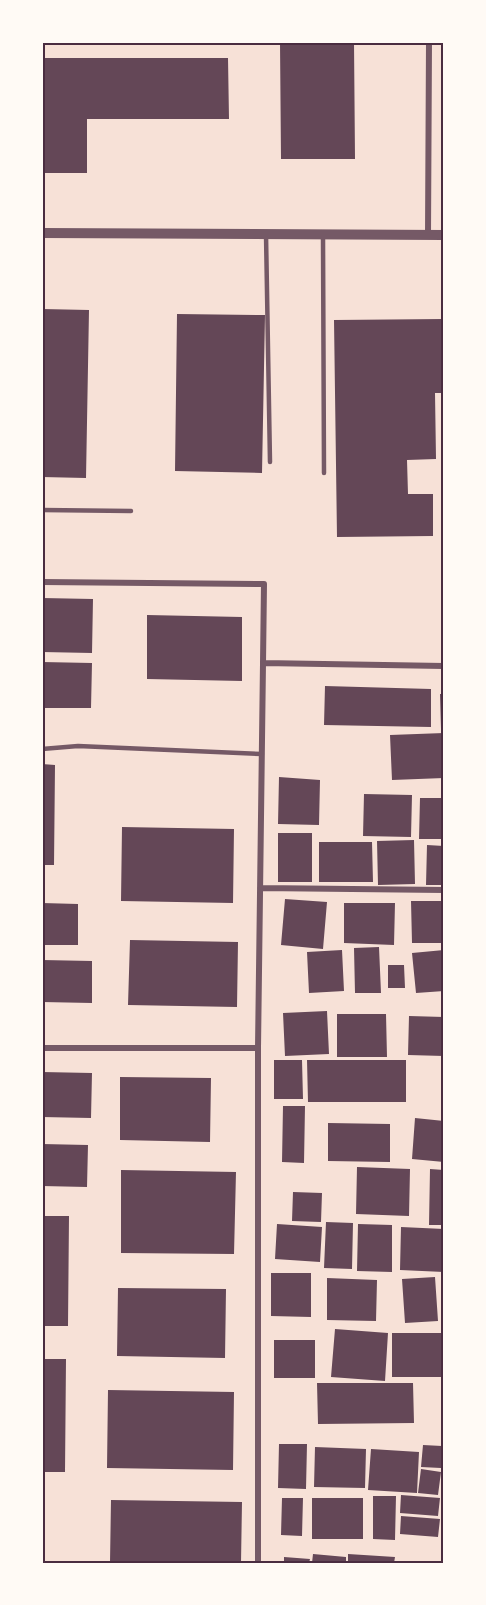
<svg xmlns="http://www.w3.org/2000/svg" width="486" height="1605" viewBox="0 0 486 1605" font-family="'Work Sans',sans-serif">
<style>
.building{fill:#644757}
.lines{fill:none;stroke-linecap:round;stroke-linejoin:round}
.service{stroke:#755966;stroke-width:4.5}
.minor{stroke:#755966;stroke-width:6}
.tertiary{stroke:#755966;stroke-width:10}
.neatline{fill:none;stroke:#4a2c40;stroke-width:2}
</style>
<rect width="100%" height="100%" fill="#f7e1d7"/>
<!-- building -->
<path class="building" d="M280,42H354L355,159H281Z
M42,58H228L229,119H87V173H42Z
M42,309L89,310L86,478L42,477Z
M177,314L265,315L262,473L175,471Z
M444,319V393H435L436,459L407,460L408,494H433V536L337,537L334,320Z
M42,598L93,599L92,653L42,652Z
M147,615L242,617V681L147,679Z
M42,662L92,663L91,708H42Z
M325,686L431,689V727L324,725Z
M440,694H444V729H441Z
M444,733V778L392,780L390,735Z
M42,764L55,765L54,865H42Z
M279,777L320,780L319,825L278,824Z
M364,794L412,795L411,837L363,836Z
M420,798H444V839H419Z
M122,827L234,829L233,903L121,901Z
M278,833H312V882H278Z
M414,840L415,884L378,885L377,841Z
M319,842H372L373,882H319Z
M427,845L444,846V885H426Z
M285,899L327,902L323,949L281,945Z
M411,901H444V943H412Z
M42,903L78,904V945H42Z
M344,903H395L394,945L344,943Z
M130,940L238,942L237,1007L128,1005Z
M379,947L381,993H355L354,948Z
M342,950L344,991L309,993L307,952Z
M444,950V991L416,993L412,953Z
M42,960L92,961V1003L42,1002Z
M388,965H404L405,988H388Z
M327,1011L329,1054L285,1056L283,1013Z
M337,1014H386L387,1057H337Z
M409,1016L444,1017V1056L408,1055Z
M274,1060H302L303,1099H274Z
M307,1060H406V1102H308Z
M42,1072L92,1073L91,1118L42,1117Z
M120,1077L211,1078L210,1142L120,1140Z
M283,1106H305L304,1163L282,1162Z
M415,1118L444,1121V1162L412,1159Z
M328,1123L390,1124V1162L328,1161Z
M42,1144L88,1145L87,1187L42,1186Z
M357,1167L410,1169L409,1216L356,1214Z
M430,1169L444,1170V1225H429Z
M121,1170L236,1172L234,1254L121,1253Z
M293,1192L322,1193L321,1222L292,1221Z
M42,1216H69L68,1326H42Z
M326,1222L353,1223L352,1269L324,1268Z
M277,1224L322,1227L320,1262L275,1259Z
M358,1224L392,1225V1272L357,1271Z
M401,1227L444,1229V1272L400,1270Z
M271,1273H311V1317L271,1316Z
M435,1277L438,1321L405,1323L402,1279Z
M327,1278L377,1280L376,1321L327,1320Z
M118,1288L226,1289L225,1358L117,1356Z
M335,1329L388,1333L385,1381L331,1377Z
M392,1333H444V1377H392Z
M274,1340H315V1378H274Z
M42,1359H66L65,1472H42Z
M317,1383H413L414,1423L318,1424Z
M108,1390L234,1392L233,1470L107,1468Z
M279,1444H307L306,1489L278,1488Z
M423,1445L442,1446L441,1468L421,1467Z
M315,1447L366,1449L365,1488L314,1487Z
M371,1449L419,1452L417,1493L368,1490Z
M421,1469L441,1472L438,1495L418,1493Z
M401,1495L440,1498L438,1516L400,1513Z
M373,1496H396L395,1540L373,1539Z
M282,1498H303L302,1536L281,1535Z
M312,1498H363V1539H312Z
M111,1500L242,1502L241,1563H110Z
M401,1516L440,1519L438,1537L400,1534Z
M313,1554L346,1557V1563H312Z
M348,1554L395,1557L394,1563H348Z
M284,1557L310,1559L309,1563H284Z"/>
<g class="lines">
<!-- service -->
<path class="service" d="M266,234L270,462
M323,235L324,473
M42,510L131,511
M42,749L78,746L262,754"/>
<!-- minor -->
<path class="minor" d="M428,235L429,42
M42,582L264,584L263,663
M260,888L444,890
M42,1048H258
M258,1563V1048L263,663L444,666"/>
<!-- tertiary -->
<path class="tertiary" d="M42,233L444,235"/>
</g>
<!-- border -->
<rect width="486" height="1605" fill="none" stroke="#fffaf5" stroke-width="87"/>
<rect x="44" y="44" width="398" height="1518" class="neatline"/>
</svg>
